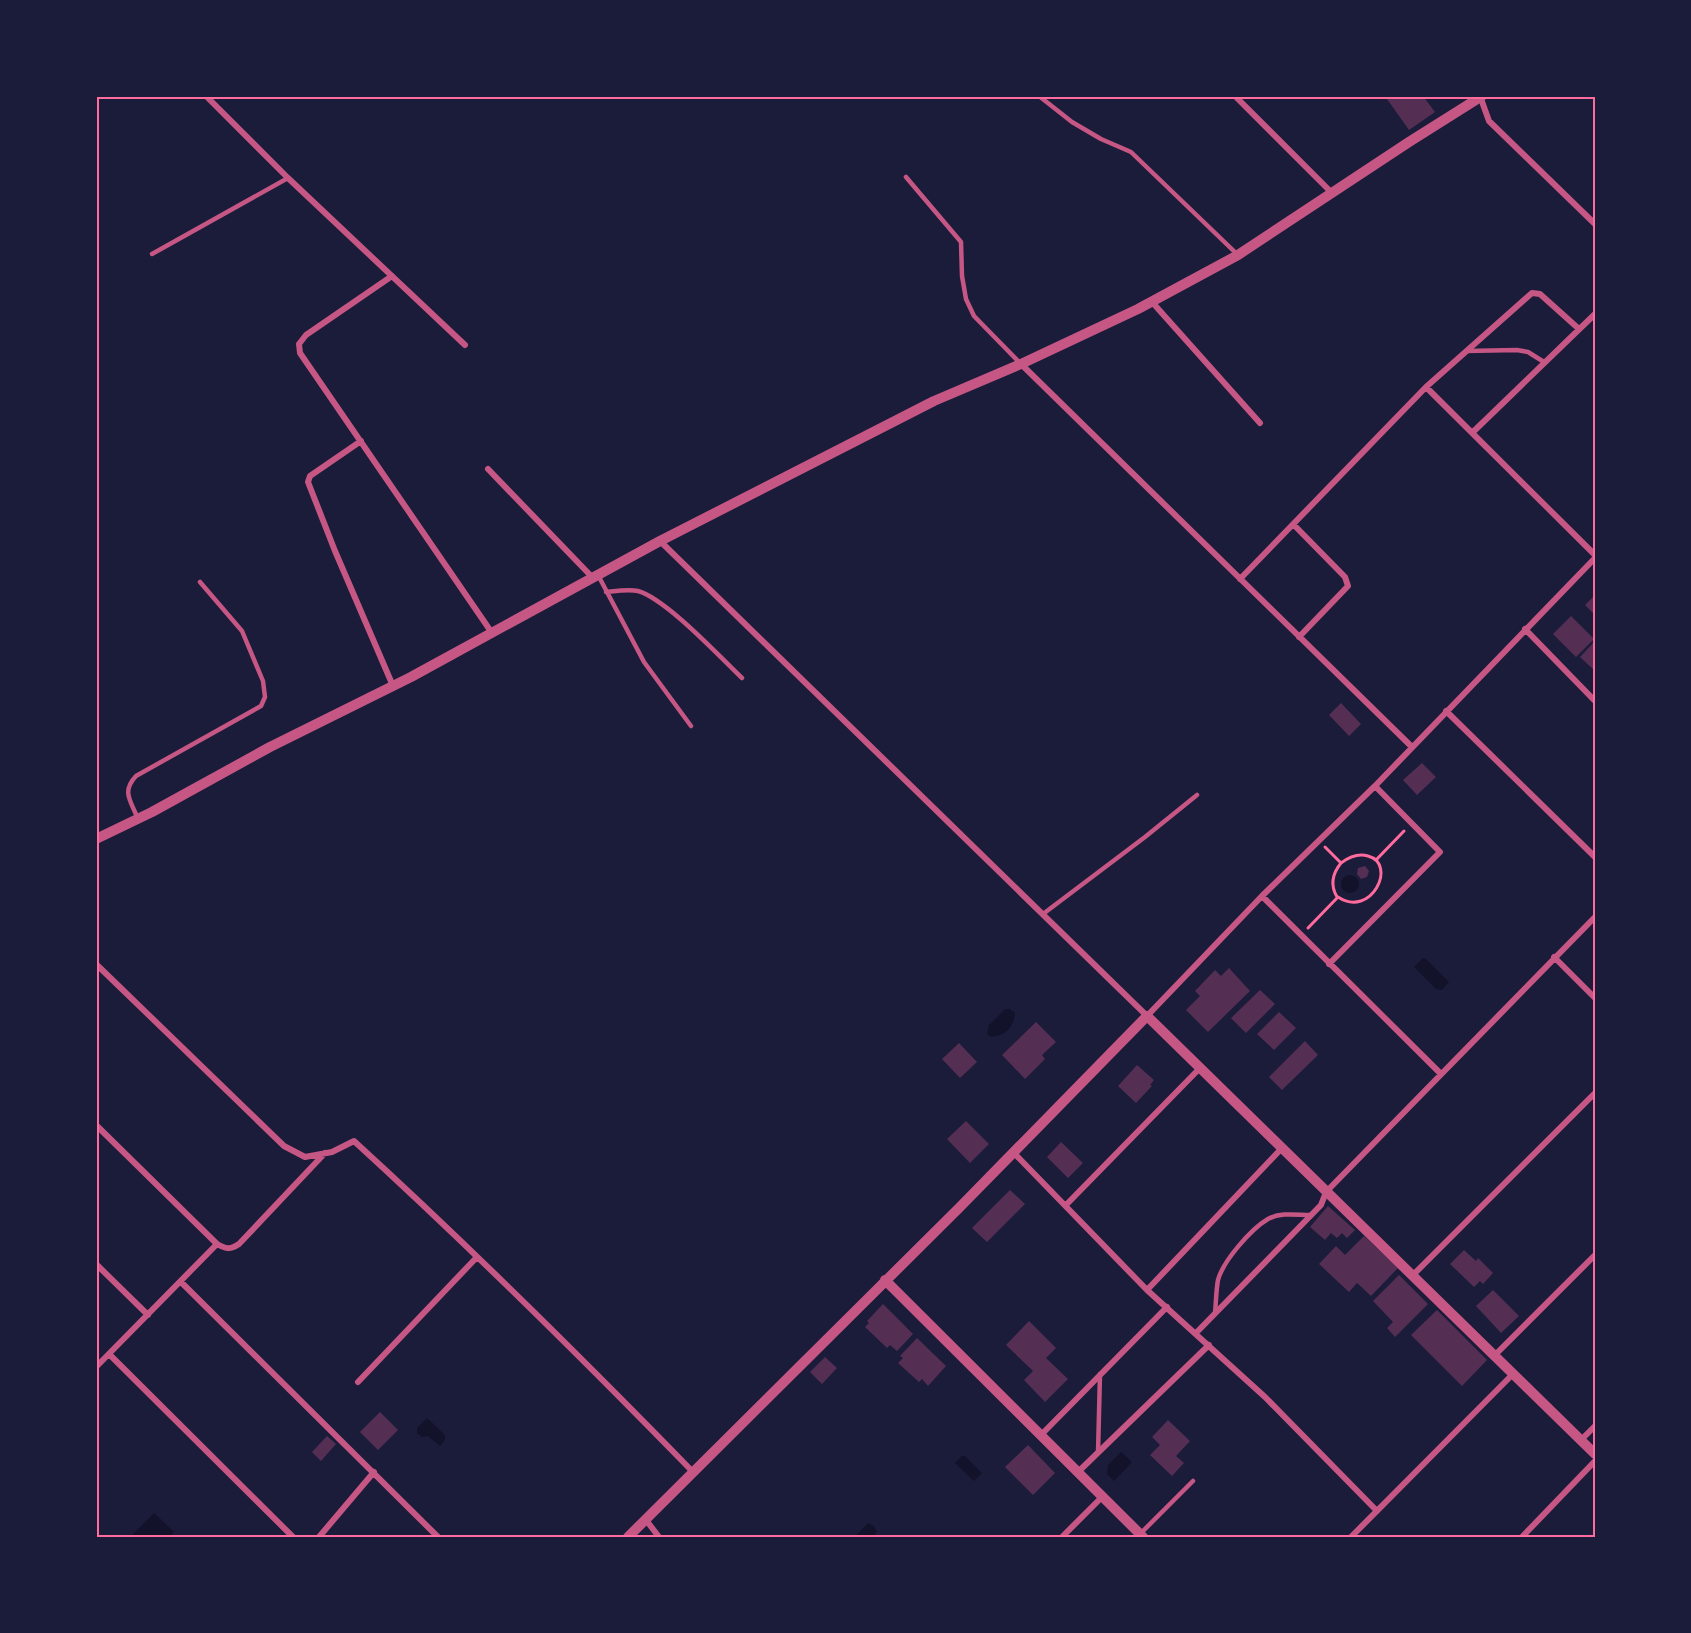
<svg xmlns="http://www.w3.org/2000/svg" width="1691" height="1633" viewBox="0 0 1691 1633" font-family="'Source Serif 4',serif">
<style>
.water{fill:#12122b}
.building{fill:#542f53}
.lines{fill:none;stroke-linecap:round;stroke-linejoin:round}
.path{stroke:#ff6b9d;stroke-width:3}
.service{stroke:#c65784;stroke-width:4.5}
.minor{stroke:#c65784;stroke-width:6}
.tertiary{stroke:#c65784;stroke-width:10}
.neatline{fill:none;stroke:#ff6b9d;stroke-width:2}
</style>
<rect width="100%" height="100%" fill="#1b1b3a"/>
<!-- water -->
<path class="water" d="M1341 884a9 9 0 1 1 18 0a9 9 0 1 1-18 0Z
M1423,958L1426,959L1449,982L1442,990L1436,989L1414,967Z
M1005,1009H1010L1015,1013C1014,1027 1005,1036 991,1037L987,1034L989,1025Z
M427,1418L445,1435V1440L440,1446L428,1436L422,1437L417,1433V1428Z
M1121,1452L1132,1462L1114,1481L1107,1474L1108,1465Z
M962,1456H965L982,1473L974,1481L955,1463Z
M154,1513L174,1532L169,1537H130Z
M868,1523L874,1526L877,1532L872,1537H855Z"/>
<!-- building -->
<path class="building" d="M1391,96H1423L1435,112L1409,130L1387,99Z
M1595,595V615L1585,605Z
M1571,616L1594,639L1576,657L1553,634Z
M1595,641V671L1580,657Z
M1341,703L1361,724L1349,736L1329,715Z
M1422,763L1436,777L1417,795L1403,780Z
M1365,866L1369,871L1367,877L1361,879L1357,874L1358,868Z
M1229,968L1250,991L1208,1032L1186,1010L1200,996L1195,991L1215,970L1221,976Z
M1260,990L1275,1004L1246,1033L1231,1018Z
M1279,1012L1296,1028L1274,1050L1257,1034Z
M1036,1022L1056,1042L1042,1055L1045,1059L1025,1079L1002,1055Z
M1305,1041L1318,1055L1282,1090L1269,1077Z
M959,1043L977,1062L960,1078L942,1059Z
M1137,1065L1154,1080L1150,1085L1152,1086L1136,1103L1118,1086Z
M966,1121L989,1144L970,1163L947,1139Z
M1061,1142L1083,1163L1068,1178L1047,1157Z
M1010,1190L1025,1204L987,1242L972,1228Z
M1328,1206L1355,1230L1347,1238L1342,1233L1337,1238L1331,1233L1325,1240L1310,1227Z
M1364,1236L1398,1268L1371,1296L1357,1283L1349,1292L1319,1264L1336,1246L1345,1255Z
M1464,1250L1476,1261L1478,1258L1493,1273L1483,1284L1480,1281L1474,1287L1450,1264Z
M1399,1275L1428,1304L1395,1337L1387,1328L1393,1322L1373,1301Z
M1493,1290L1519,1316L1501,1333L1476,1306Z
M883,1304L913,1334L897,1351L890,1345L887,1348L865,1327L869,1323L867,1321Z
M1437,1310L1487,1360L1462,1386L1411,1335Z
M1029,1321L1056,1348L1046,1358L1068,1379L1045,1402L1024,1380L1033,1371L1006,1345Z
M917,1338L946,1366L928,1386L922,1379L919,1382L898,1363L903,1358L900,1356Z
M825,1357L837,1368L822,1384L810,1372Z
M380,1412L398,1430L378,1450L360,1432Z
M1168,1420L1190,1441L1176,1456L1184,1463L1172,1476L1150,1455L1160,1445L1152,1437Z
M327,1436L336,1444L321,1461L312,1452Z
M1028,1445L1055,1473L1033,1495L1005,1467Z"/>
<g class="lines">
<!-- path -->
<path class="path" d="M1376,860L1404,831
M1337,897C1330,885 1332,874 1341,863
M1308,928L1338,897C1371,919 1398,864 1368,856C1358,853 1349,857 1341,863L1325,847"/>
<!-- service -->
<path class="service" d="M1039,96L1072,122L1101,139L1131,152L1238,255
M906,177L961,242L962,276L966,299L974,316L1021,364
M152,254L288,178
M1466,351L1517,350L1528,352L1544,362
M598,575L644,662L691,726
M606,592C616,591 629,589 638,591C666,599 719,656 742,678
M138,819C131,801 121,792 136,776L261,706L265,697L263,681L242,631L200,582
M1043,914L1145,837L1197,795
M1215,1313C1216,1303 1216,1291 1218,1280C1223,1261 1251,1229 1268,1219C1281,1212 1297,1215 1310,1215
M1098,1453L1100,1374
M1140,1534L1193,1481"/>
<!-- minor -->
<path class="minor" d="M206,96L288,178L465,345
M1235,96L1332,193
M1480,96L1489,121L1595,224
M392,276L306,335L299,344L300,353L492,633
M1152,302L1260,423
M1021,364L1412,747
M1426,387L1595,555
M1473,432L1595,314
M361,441L310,476L308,482L335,551L393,686
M488,469L593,578
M1294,525L1345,577L1348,586L1299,637
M660,541L1147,1016L1262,896L1375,786L1595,558
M1240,579L1426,387L1532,293L1540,294L1579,329
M1525,629L1595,701
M1446,711L1595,857
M1262,896L1440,1073
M1554,957L1595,998
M96,964L284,1146L305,1157L332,1152L354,1141C471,1248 583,1359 693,1472
M1329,964L1440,852L1375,786
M96,1125L217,1244C226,1249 230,1250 239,1244L325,1153
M1014,1153L1147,1290L1265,1397L1377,1511
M1066,1205L1200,1068
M96,1264L148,1315
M1412,1276L1595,1093
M181,1282L438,1537
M1147,1290L1282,1148
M1196,1333L1321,1205L1326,1192L1595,917
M109,1354L293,1537
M1494,1356L1595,1255
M96,1367L217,1244
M358,1382L477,1257
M1040,1436L1167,1307
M1581,1440L1595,1426
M1077,1473L1209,1345
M646,1520L659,1537
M319,1537L374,1472
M1062,1537L1102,1497
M1351,1537L1513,1374
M1522,1537L1595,1461"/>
<!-- tertiary -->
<path class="tertiary" d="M96,839L152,812L270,747L411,677L660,541L934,401L1021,364L1138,309L1238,255L1409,142L1482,96
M885,1280L1143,1537
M628,1537L959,1208L1147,1016L1595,1454"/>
</g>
<!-- border -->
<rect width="1691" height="1633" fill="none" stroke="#1b1b3a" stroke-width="195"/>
<rect x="98" y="98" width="1496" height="1438" class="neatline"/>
</svg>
